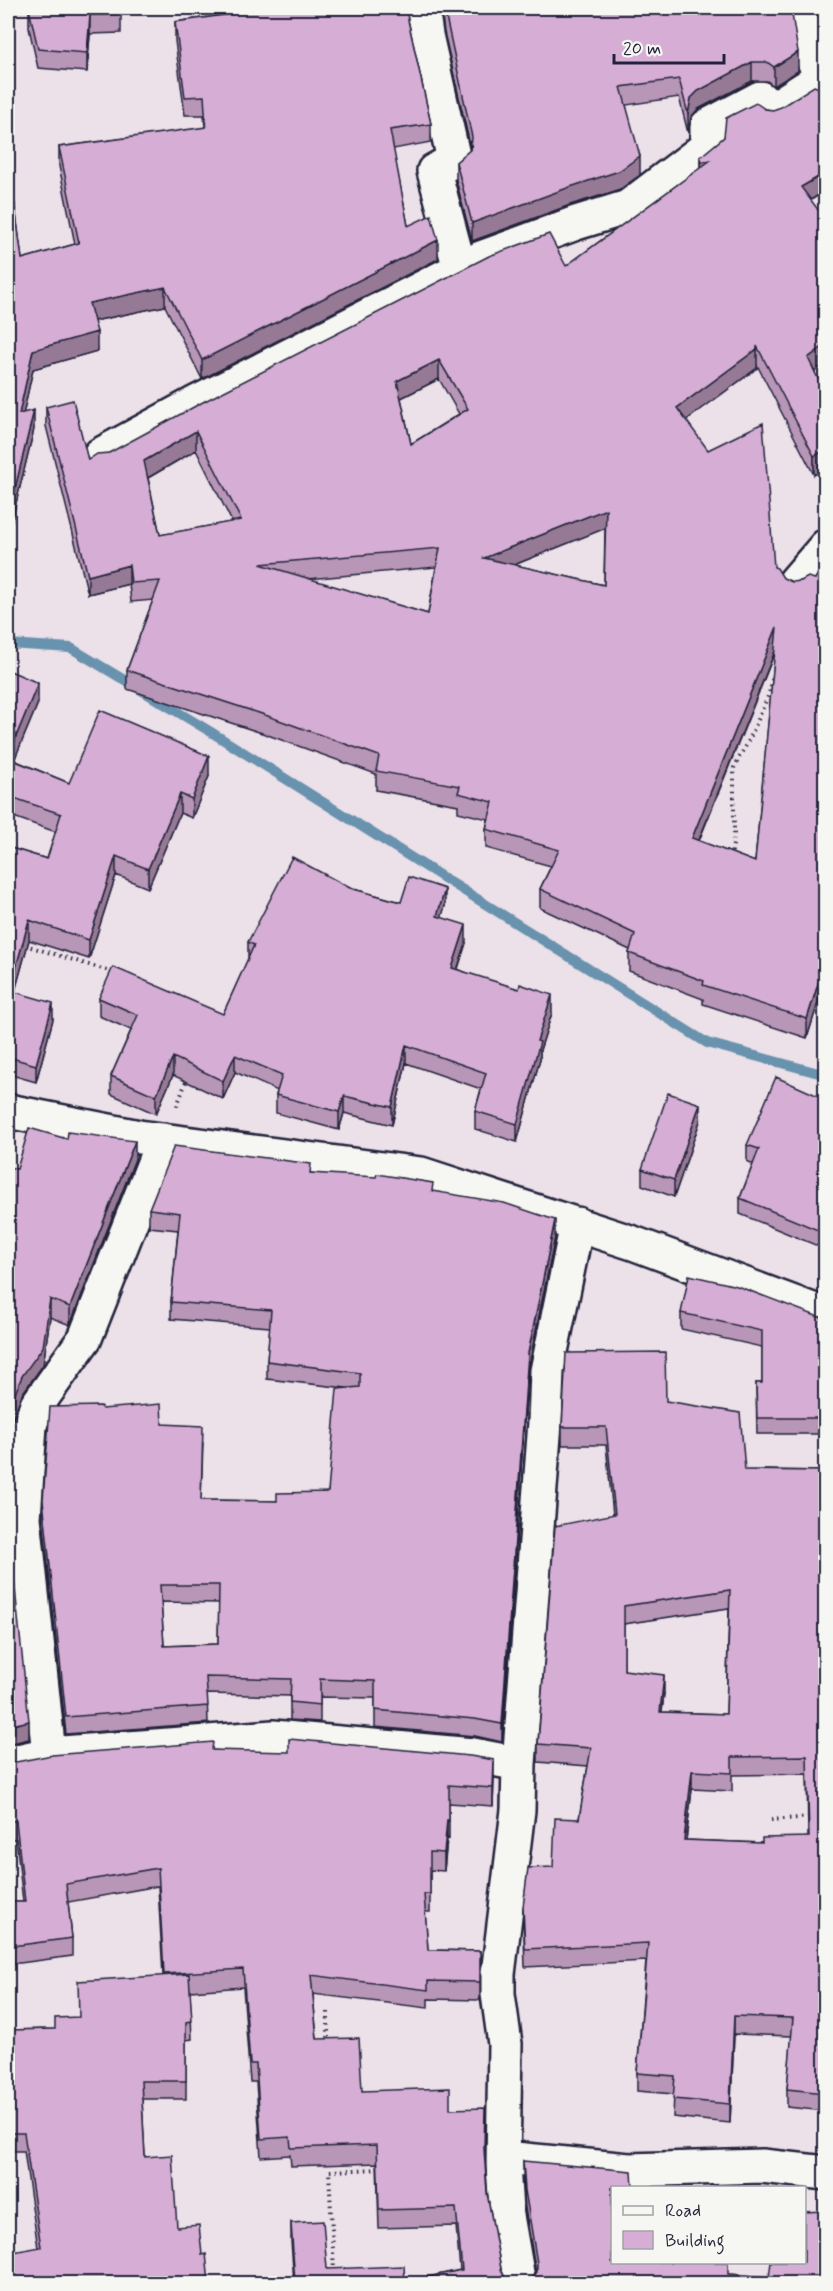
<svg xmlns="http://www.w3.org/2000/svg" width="833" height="2291" viewBox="0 0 833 2291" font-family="Mynerve,sans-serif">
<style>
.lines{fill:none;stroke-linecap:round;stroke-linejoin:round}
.stream{stroke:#6892ad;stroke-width:10}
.minor-casing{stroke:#22223b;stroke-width:38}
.path{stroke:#22223b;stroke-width:4;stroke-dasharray:1.5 4.5;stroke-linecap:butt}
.minor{stroke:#f6f6f2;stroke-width:33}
.wall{fill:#b896b7;stroke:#22223b;stroke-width:1.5;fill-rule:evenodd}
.shaded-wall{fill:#967a95;stroke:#22223b;stroke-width:1.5}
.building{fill:#d6aed5;stroke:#22223b;stroke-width:1.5;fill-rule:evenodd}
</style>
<rect width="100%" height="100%" fill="#ece0e9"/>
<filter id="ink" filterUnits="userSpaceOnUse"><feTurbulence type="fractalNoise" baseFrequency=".0167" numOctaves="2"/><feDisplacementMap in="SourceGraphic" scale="12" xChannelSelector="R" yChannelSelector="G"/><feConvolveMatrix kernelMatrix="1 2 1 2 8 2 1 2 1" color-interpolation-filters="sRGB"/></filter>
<g filter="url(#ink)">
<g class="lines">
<!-- stream -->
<path class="stream" d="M8,644L71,648L211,732L707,1043L826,1075"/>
<!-- minor casing -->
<g class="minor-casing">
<path id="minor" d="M422,8L426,35L454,160L434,171L460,269
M807,8L814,61L826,90
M100,455L194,404L481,258L576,223L628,207L707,147V126L760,98L771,110L821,78
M795,582L826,546
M8,1111L139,1137L421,1174L633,1243L826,1315
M49,1754L24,1518L30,1425L37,1405L85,1338L163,1140
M8,1763L49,1754L273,1737L473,1755L519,1764
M504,2158L629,2170L762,2166L826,2173
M519,2284L506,2210L503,2166L505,2044L498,1994V1974L518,1810L519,1764L545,1422L547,1371L577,1224"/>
</g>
<!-- path -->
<path class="path" d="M731,858L734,837V768L750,738L769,694L773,676
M25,945L115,973
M177,1106L187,1079
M771,1820L812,1817
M328,2012V2041
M334,2272L329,2171L379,2169"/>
<!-- minor -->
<use href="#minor" class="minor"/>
</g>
<!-- wall -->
<path class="wall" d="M70,8H121V33L90,34L87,72L38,68L29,28V9L70,11Z
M236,8H406L408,20L431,124V142L393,149L408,226L438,259L202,379L165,306L94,321L97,351L33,369L23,413L34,429L9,532L8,531V154L22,259L75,244L59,166V147L205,128L204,115H185L175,41V22L236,13Z
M441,8H791L798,71L774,86L767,81H752L698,109L691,117L688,133L679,97L626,105L640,175L619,190L570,205L472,241L456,180V162L471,149L444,32Z
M825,100V191L811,200L815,372L814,475L757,365V368L686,420L774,567L783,578L792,582L815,579L825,561V994L821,993L807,1038L703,1004V999L629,971V953L630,950L540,908V889L551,866L486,848V829L488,819L458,812V805L376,790V774L265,734L127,689V670L153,600L131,602L129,584L88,594L46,426V407L88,460L109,453L566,266L700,168V157L765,109L773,110ZM439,379L459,414L411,444L401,398ZM196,450L232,522L160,535L148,478ZM605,528L604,585L514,565ZM436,567L428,614L308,579ZM775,652L755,862L699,841Z
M8,670L38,703L14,760L69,783L209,776L192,818L180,813L148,888L116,875L89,959L29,940L15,991L8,989V847L47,859L56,832L8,815Z
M350,888L401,902L445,906L441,917L466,943L458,969L552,1013L540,1050V1059L517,1142L475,1129V1111L481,1089L406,1063L392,1125L344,1113L339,1130L276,1113V1095L278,1091L235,1072L223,1099L173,1075L156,1114L111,1094V1076L131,1030L99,1016V998L223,1014L248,959V942Z
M8,990L53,1019L36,1082L8,1074Z
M825,1099V1249L740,1214V1198L753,1164L747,1161V1145Z
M700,1121L674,1197L642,1185V1169Z
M135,1159L70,1325L50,1317L43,1365L22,1394L12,1419L17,1169Z
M311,1173L433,1192L555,1237L528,1370L502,1742L475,1736L375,1727V1698L320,1697V1722L290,1720V1696L207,1694L208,1723L66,1734L43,1518V1500L102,1409L162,1424L203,1443L201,1500L277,1501L328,1492L346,1388L267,1379V1361L270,1327L171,1319V1302L178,1230L149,1227V1209ZM161,1602L219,1603L218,1644L164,1646Z
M681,1313L825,1317V1434H757L756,1383H762V1347L681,1329Z
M666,1401L745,1470L825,1471V2111L787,2107V2089L792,2036L734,2034L730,2123L673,2117L674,2094L637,2091V2073L646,1961L525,1967L523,1907L553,1867L579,1819L588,1766L538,1762V1744L613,1515L606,1445H562V1427ZM729,1608L726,1714L662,1712L664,1693L624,1670V1624ZM807,1774L808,1837L762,1843L686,1840L692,1789L732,1791V1775Z
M213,1750L494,1778L493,1806L449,1803V1839L447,1838L444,1871L430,1870V1912H425L428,1950L480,1951V2000L428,1999V2008L313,1994L317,2039L362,2091L450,2109L485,2152L487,2193L501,2269L505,2278L513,2283H294L291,2241V2223L327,2269L405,2282L460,2270L456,2226L379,2228L377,2163L291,2166L290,2155L261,2157L256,2082H250L243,1987L190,1991L192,2039L186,2040V2099H142L145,2157L177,2227L202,2255L209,2283L38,2248L24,2151H8V2030L55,2029L163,1976L158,1886L68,1902L72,1938V1956L20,1963H8V1902H23L16,1839H8V1763Z
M523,2161L612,2262L729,2274L769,2277L825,2283L531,2280L536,2273L525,2208L523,2179Z"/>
<!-- shaded-wall -->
<path class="shaded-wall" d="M90,15V34L87,72V53Z
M798,52V71L774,86V67Z
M752,62V81L698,109L691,117L688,133V114L691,98L698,91Z
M640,156V175L619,190L570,205L472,241V223Z
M711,160L701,181V162Z
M825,173V191L801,206V187Z
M438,240V259L202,379V360Z
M165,287V306L89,322V303Z
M97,332V351L33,369L19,433V414L33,350Z
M825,345V364L808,377V358Z
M757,349V368L677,427V408Z
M439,360V379L397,400V381Z
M34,410V429L9,532V513Z
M196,431V450L144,480V461Z
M825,450V469L814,475V456Z
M606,509V528L484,577V558Z
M129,565V584L88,594V576Z
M777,627V646L692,857V838Z
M38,683V703L8,775V756Z
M209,756V776L192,818V799Z
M180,794V813L148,888V869Z
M116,856V875L89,959V940Z
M445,889V906L437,933V916Z
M29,920V940L15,991V971Z
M466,925V943L452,985V968Z
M821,974V993L807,1038V1019Z
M552,995V1013L540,1050V1059L517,1142V1124L537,1041Z
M53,1003V1019L36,1082V1065Z
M406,1045V1063L392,1125V1107Z
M235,1055V1072L223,1099V1081Z
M173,1057V1075L156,1114V1096Z
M344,1096V1113L339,1130V1112Z
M700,1104V1121L674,1197V1180Z
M135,1141V1159L70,1325V1307Z
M555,1220V1237L528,1370L502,1742V1724L528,1353Z
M50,1299V1317L43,1365L22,1394L12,1419L8,1488V1470L12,1401Z
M664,1675V1693L660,1730V1712Z
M29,1721V1739L8,1744V1726Z
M494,1760V1778L493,1806V1788Z
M692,1771V1789L684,1858V1840Z
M447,1820V1838L444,1871V1853Z
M734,2016V2034L730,2123V2104Z"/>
<!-- building -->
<path class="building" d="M72,8H121V14L90,15L87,53L38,49L29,9L73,11Z
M238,8H406L408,20L431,124L390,130L408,226L431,215L438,240L202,360L165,287L89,303L97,332L33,350L19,414L34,410L9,513H8V154L22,259L79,243L59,147L206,127L204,96L185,97L175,22L238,13Z
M444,8H791L798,52L774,67L767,62H752L698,91L691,98L688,114L679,79L621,87L640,156L619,171L570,187L472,223L456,162L471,149L472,137Z
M814,86L819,88L825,100V173L801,187L825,219V345L808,358L825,393V450L814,456L757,346V349L677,408L708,450L763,423L774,567L777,568L783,578L792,582L801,581L808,577L815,579L825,561V975L821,974L807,1019L703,985L704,981L629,953L635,934L540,889L559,850L486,829L493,802L458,793L460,786L376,771L379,756L265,715L127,670L160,581L131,583L129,565L88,576L46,407L73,400L88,460L97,454L109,453L203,402L489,256L549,234L566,266L711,160L701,162L700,157L724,137L726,118L756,103L765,109L773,110L781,107ZM439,360L468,409L411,444L397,381ZM196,431L241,520L160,535L144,461ZM606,509L604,585L484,558ZM440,548L428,614L260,564ZM777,627L755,862L692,838Z
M8,670L38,683L8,756Z
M100,710L209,756L192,799L180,794L148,869L116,856L89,940L29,920L15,971L8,969V847L47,859L61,814L8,796V758L69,783Z
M292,857L350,888L401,902L409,877L445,889L437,916L466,925L452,968L519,989L520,984L552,995L537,1041L540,1042L517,1124L475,1111L486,1073L406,1045L392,1107L344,1096L339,1112L276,1095L282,1075L235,1055L223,1081L173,1057L156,1096L111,1076L138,1015L99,998L113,967L223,1014L254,945L248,942Z
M8,990L53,1003L36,1065L8,1057Z
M776,1077L825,1099V1233L740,1198L759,1149L747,1145Z
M668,1093L700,1104L674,1180L642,1169Z
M29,1128L67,1139L68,1132L135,1141L70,1307L50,1299L43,1347L22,1376L12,1401L8,1470V1167L17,1169Z
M174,1146L311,1164L310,1173L376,1177L377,1174L433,1183L432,1191L504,1203L555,1220L528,1353L502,1724L475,1719L375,1710V1681L320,1679V1705L290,1702L291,1679L206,1677L208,1706L66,1717L43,1500L50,1407L101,1406L102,1409L161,1404L162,1424L203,1426L201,1500L277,1501V1493L328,1492L337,1389L360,1387V1373L267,1361L271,1310L171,1302L180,1213L149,1209ZM160,1585H219L218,1644L164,1646Z
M689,1275L737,1286L819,1317H825V1418H757L756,1383H762V1331L681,1313Z
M665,1352L666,1401L740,1413L745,1470L825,1471V2093L787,2089L793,2018L734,2016L730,2104L673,2099L675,2076L637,2073L648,1943L525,1949L523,1907L528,1868L553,1867L555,1818L579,1819L591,1748L538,1744L555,1526L615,1514L606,1427H562L566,1353ZM730,1590L726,1714L660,1712L664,1675L624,1670V1606ZM807,1756L809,1837L762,1838V1843L684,1840L692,1771L732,1773V1757Z
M8,1522L29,1721L8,1726Z
M289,1739L470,1756L494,1760L493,1788L449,1785V1821L447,1820L444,1853L430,1852V1894H424L428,1950L480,1951V1982L428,1981V1990L311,1975L317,2039L359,2038L362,2091L450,2088V2109L485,2108L484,2149L487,2193L501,2269L505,2278L513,2283H295L291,2223L323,2221L327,2269L404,2266L405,2282L462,2270L456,2208L379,2210L377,2145L291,2148L290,2137L261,2139L256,2064H250L243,1969L164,1974L158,1868L66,1884L72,1938L20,1945H8V1902H25L16,1821L8,1820V1763H11L52,1755L213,1742L212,1750L289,1752Z
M189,1974L192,2021L186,2022V2081H141L145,2157L172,2155L177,2227L199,2225L202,2255L206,2254L209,2283H8V2253L41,2247L24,2133H8V2030L55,2029V2018L79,2017L78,1981Z
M523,2161L632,2171L633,2187H612V2262H728V2274L769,2277L771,2262H804V2212L825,2211V2283H524L531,2280L537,2272V2263L525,2190Z"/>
</g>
<!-- margin -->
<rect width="833" height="2291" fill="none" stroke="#f6f6f2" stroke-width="30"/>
<rect x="15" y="15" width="803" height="2261" fill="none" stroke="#22223b" stroke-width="2" filter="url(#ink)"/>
<!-- legend -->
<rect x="611" y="2186" width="195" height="78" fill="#f6f6f2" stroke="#a1a1a9" stroke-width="1.5"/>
<rect x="623" y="2206" width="30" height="9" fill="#f6f6f2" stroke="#a1a1a9" stroke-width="1.5"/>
<text x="665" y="2216" font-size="18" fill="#22223b">Road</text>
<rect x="623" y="2231" width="30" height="18" fill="#d6aed5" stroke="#a1a1a9" stroke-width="1.5"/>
<text x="665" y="2246" font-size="18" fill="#22223b">Building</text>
<!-- scale -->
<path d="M614 54v9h110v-9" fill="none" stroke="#22223b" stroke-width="3"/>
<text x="623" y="54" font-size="18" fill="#22223b" stroke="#f6f6f2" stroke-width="4.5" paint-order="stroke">20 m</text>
</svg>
